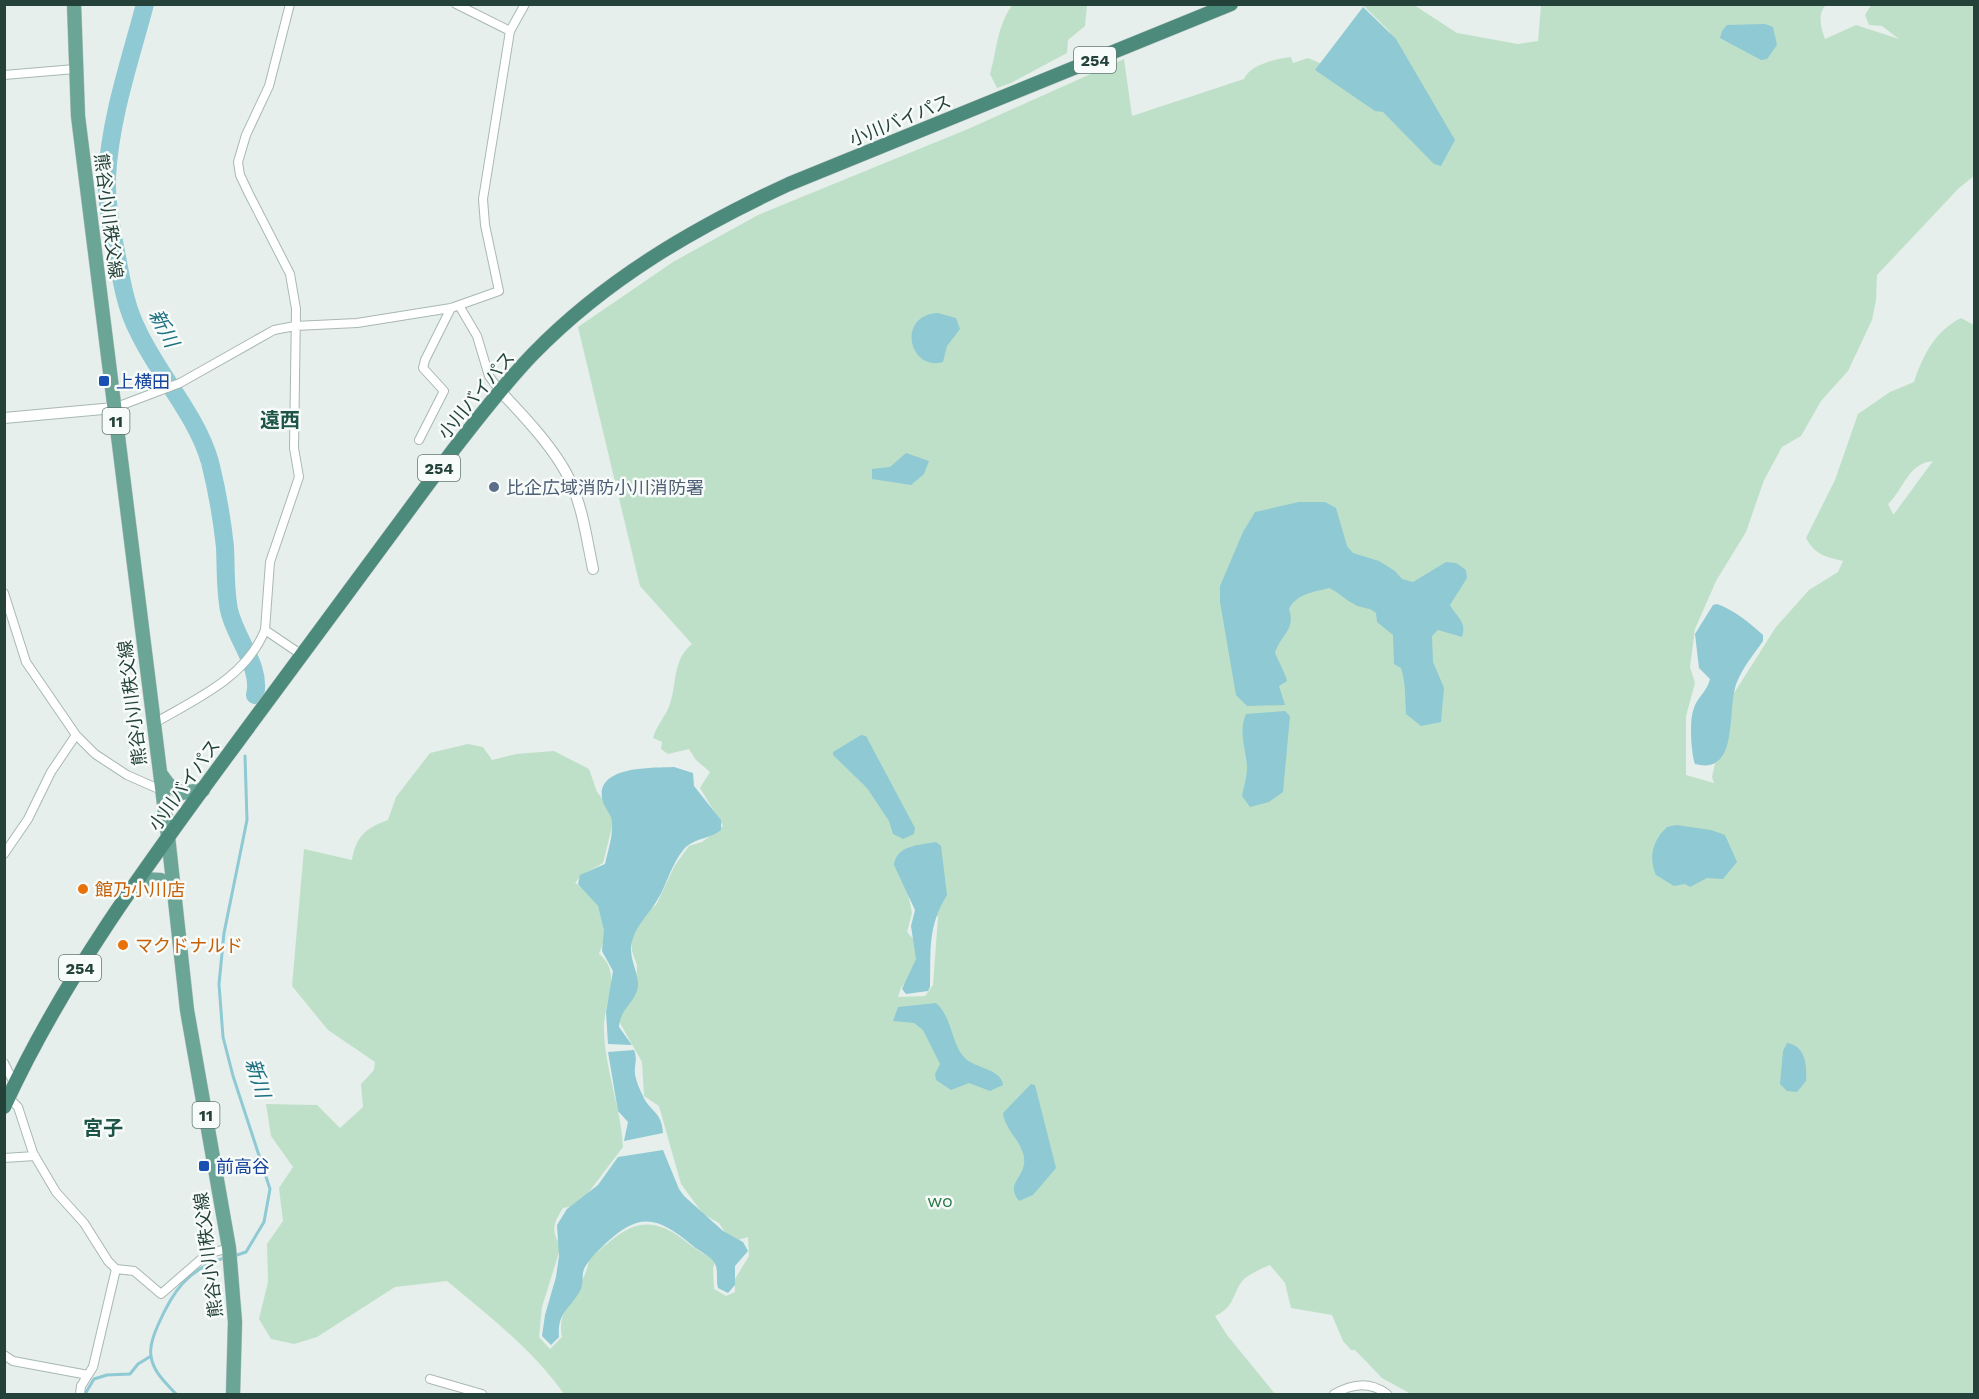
<svg xmlns="http://www.w3.org/2000/svg" width="1979" height="1399" viewBox="0 0 1979 1399" font-family="'Work Sans','Noto Sans JP',sans-serif">
<style>
.green{fill:#bfe0c8;fill-rule:evenodd}
.water{fill:#8ec9d4}
.lines{fill:none;stroke-linecap:round;stroke-linejoin:round}
.stream{stroke:#8ec9d4;stroke-width:3}
.river{stroke:#8ec9d4;stroke-width:18}
.minor-casing{stroke:#a8b8b2;stroke-width:10}
.tertiary-casing{stroke:#a8b8b2;stroke-width:12}
.primary-casing{stroke:#c2cac8;stroke-width:15}
.trunk-casing{stroke:#c2cac8;stroke-width:15}
.minor{stroke:#fff;stroke-width:8}
.tertiary{stroke:#fff;stroke-width:10}
.primary{stroke:#6aa596;stroke-width:14}
.trunk{stroke:#4c8a7c;stroke-width:14}
.transit-dot{fill:#1a4fb4;stroke:#f7fbf9;stroke-width:2}
.service-dot{fill:#5c6f8a;stroke:#f7fbf9;stroke-width:2}
.food-dot{fill:#e8710a;stroke:#f7fbf9;stroke-width:2}
.labels{text-anchor:middle;dominant-baseline:central;stroke-width:5;stroke-linejoin:round;paint-order:stroke}
.shield{fill:#f7fbf9;stroke:#637a73;stroke-width:1.5}
.shield-label{font-size:16px;font-weight:bold;fill:#24423a}
.street-label{font-size:18px;fill:#24423a;stroke:#f7fbf9}
.transit-label{font-size:18px;fill:#164399;stroke:#f7fbf9;text-anchor:start}
.service-label{font-size:18px;fill:#4e5e75;stroke:#f7fbf9;text-anchor:start}
.food-label{font-size:18px;fill:#c56008;stroke:#f7fbf9;text-anchor:start}
.park-label{font-size:18px;fill:#2d7a4b;stroke:#f7fbf9}
.water-label{font-size:20px;font-style:italic;fill:#1c6f80;stroke:#f7fbf9}
.neighbourhood-label{font-size:20px;font-weight:bold;fill:#1f5548;stroke:#f7fbf9}
</style>
<rect width="100%" height="100%" fill="#e6efeb"/>
<!-- green -->
<path class="green" d="M1013,4L1087,5L1085,26L1068,40L1067,53L1011,83L997,88L990,74C997,50 997,25 1013,4Z
M1363,5H1414L1457,33L1518,44L1538,41L1541,5H1826C1817,14 1821,28 1825,39L1856,25L1899,39L1882,26L1869,25L1865,15L1871,5H1974V176L1959,188L1877,275L1876,300L1872,320L1848,371L1821,401L1801,436L1782,447L1764,480L1746,532L1716,581L1695,629L1690,667L1695,683L1686,716V775L1714,783L1712,777L1729,701L1776,627L1809,590L1838,572L1843,561C1826,557 1815,555 1806,538L1835,480L1858,414L1890,392L1914,382C1923,355 1935,331 1961,318L1974,325V1394H1411L1382,1378L1355,1350H1351L1343,1341L1332,1315L1291,1308L1285,1283L1270,1265C1261,1269 1251,1273 1244,1279C1232,1292 1236,1307 1215,1316L1227,1335L1275,1394H564C532,1349 489,1316 447,1281L395,1287L317,1337L294,1344L271,1339L259,1319L268,1282L267,1244L283,1221L279,1188L293,1167L271,1136L266,1104L317,1105L340,1128L363,1107L361,1084L374,1070L375,1062L328,1030L292,986L304,849L352,860C356,836 366,828 388,820L396,797L430,753L468,744L483,747L492,760L516,754L554,751L589,769L597,792L615,815L603,863L582,875L575,883L594,894L607,932L599,954C623,973 604,999 604,1027C604,1068 621,1106 623,1147L579,1205L563,1208C554,1222 550,1231 561,1246L542,1307L539,1337L550,1349L562,1337C555,1306 586,1289 589,1259C619,1235 638,1210 677,1235C692,1245 698,1253 716,1259L713,1268L714,1289L726,1296L735,1292V1279L749,1256L748,1237L731,1242L719,1223L703,1214L681,1184L659,1106L644,1096L642,1062L616,1016L636,991L637,965L632,951V933L640,916L656,905L675,865L689,846L702,842L723,826L700,788L710,772L696,760L689,749L668,754L661,749L662,742L653,738C656,727 663,719 668,709C678,686 671,661 692,644L640,586L578,327L673,262L758,215L968,129L1124,59L1132,116L1244,79C1250,64 1276,59 1291,57L1293,63L1308,58L1430,110L1389,31ZM1933,461L1894,514H1893L1888,504C1905,488 1907,464 1933,461ZM906,883L938,917L933,985L925,996L898,997L901,988L917,968L919,945L907,932L912,913Z"/>
<!-- water -->
<path class="water" d="M1363,7L1396,39L1455,140L1441,166L1434,164L1383,112L1375,111L1315,70Z
M1765,24L1773,27L1777,45L1767,59L1761,60L1720,38L1722,31L1727,25Z
M938,313L956,318L960,329L947,346L943,362C909,372 896,315 938,313Z
M906,453L929,461L924,474L911,485L872,479V469L890,467Z
M1299,502H1325L1336,508L1347,546L1353,553L1379,561L1395,571L1402,579L1413,582L1446,562L1456,563L1466,570L1467,578L1450,605C1457,618 1467,621 1462,637L1438,630L1432,636L1433,662L1444,688L1441,722L1421,726L1406,714C1405,697 1406,684 1401,668L1394,664L1393,635L1377,622L1376,613C1368,606 1361,609 1354,604C1345,600 1339,592 1329,588C1314,592 1296,594 1289,609C1296,630 1281,634 1275,653L1286,677L1287,681L1279,686L1285,705L1247,706L1236,695L1220,602V586L1243,532L1255,512Z
M1717,604C1734,610 1750,623 1763,635V641C1754,654 1743,667 1737,682C1726,707 1741,776 1695,764C1691,753 1689,719 1694,708C1698,696 1707,692 1710,679L1699,668L1695,634L1713,605Z
M1285,711L1290,716L1283,792L1269,802L1250,807L1242,796C1244,787 1247,776 1247,767C1246,748 1238,733 1246,714Z
M861,735L866,736L915,828L914,834L903,839L893,834L889,821L867,788L833,755V752Z
M674,767L693,773L694,786L721,820V830C710,839 694,838 684,849C671,864 667,885 656,902C646,918 632,929 631,950C631,962 639,975 638,987C635,1003 620,1009 619,1027L632,1045L608,1044L606,1012L613,971L602,951L604,930L598,906L578,884L580,875L605,864C608,851 613,836 612,822C612,815 605,809 603,802C592,765 654,768 674,767Z
M1676,825L1711,830L1725,835L1737,862L1723,879L1707,878L1690,887L1685,884L1674,886L1656,875C1648,857 1653,840 1667,827Z
M936,842L941,846L947,895C927,927 931,952 930,987L928,991L906,994L902,989L916,959L911,926L915,910L894,865C896,845 920,845 936,842Z
M936,1003C953,1018 951,1045 965,1058C974,1068 1002,1069 1003,1085L990,1091L969,1083L951,1090L936,1080L935,1074L940,1064L923,1030L914,1023L893,1021L898,1007Z
M1787,1043C1806,1046 1807,1066 1806,1081L1797,1092L1787,1091L1780,1084L1783,1051Z
M634,1050C638,1060 634,1064 635,1074C636,1081 640,1090 643,1096C649,1111 662,1111 663,1133L624,1141L628,1122L618,1111L608,1052Z
M1031,1084L1035,1085L1056,1168L1033,1195L1019,1201C1004,1182 1027,1178 1024,1157C1021,1140 1005,1130 1003,1113Z
M663,1150L679,1189L684,1196L723,1231L743,1242L748,1251L735,1266V1285L728,1293L718,1288C716,1281 718,1273 716,1266C713,1256 699,1252 692,1245C658,1217 640,1211 606,1243C599,1250 590,1258 585,1267C581,1273 584,1282 581,1289C571,1309 557,1311 559,1337L551,1345L542,1336L545,1315L556,1277L559,1256L557,1225L567,1209L598,1185L618,1157Z"/>
<g class="lines">
<!-- stream -->
<path class="stream" d="M234,1256L246,1252L264,1222L270,1189L233,1076L223,1037L219,984L224,933L247,820L245,756
M85,1394L94,1379L107,1375L130,1374L138,1364L151,1356
M176,1394C166,1383 153,1372 151,1356C149,1346 154,1334 158,1325C173,1291 187,1270 224,1258"/>
<!-- river -->
<path class="river" d="M145,4C130,61 110,118 107,177C106,203 112,231 117,257C122,283 126,308 138,331C159,376 196,414 210,462C217,490 222,519 225,547C226,568 225,589 229,610C235,638 262,667 255,695"/>
<!-- minor casing -->
<g class="minor-casing">
<path id="minor" d="M456,4L510,31
M4,75L75,69
M460,307L477,336L489,376L500,391
M114,408L180,383L274,330L295,326L357,323L451,308L499,291L485,225L483,199L510,31L525,4
M419,440L444,391L423,368L425,360L451,308
M4,593L26,662L76,735L95,754L127,775L161,790
M265,630L302,655
M153,724C195,699 245,679 265,630L270,562L299,477L294,448L296,309L290,274L249,194L240,175L238,162L246,135L269,86L290,4
M4,854L28,819L51,772L76,735
M4,1063L15,1085
M9,1098L18,1107L33,1153L56,1192L84,1223L108,1261L116,1269L134,1271L161,1294L207,1254L229,1248
M4,1158L35,1156
M4,1355L13,1361L88,1375
M430,1379L482,1394
M80,1394L81,1386L93,1367L116,1269
M1334,1394C1352,1384 1369,1381 1387,1394"/>
</g>
<!-- tertiary casing -->
<g class="tertiary-casing">
<path id="tertiary" d="M500,391C523,415 558,452 571,483C583,509 587,541 593,569
M4,418L114,408"/>
</g>
<!-- primary casing -->
<g class="primary-casing">
<path id="primary" d="M74,4L78,116L168,836L187,1010L229,1248L235,1322L233,1394
M160,773L168,784L181,793L203,790
M139,879L161,880L174,895"/>
</g>
<!-- trunk casing -->
<g class="trunk-casing">
<path id="trunk" d="M4,1107C63,978 149,862 233,748C307,648 380,549 454,449C479,417 504,384 533,354C606,279 694,228 789,184L1231,4"/>
</g>
<!-- minor -->
<use href="#minor" class="minor"/>
<!-- tertiary -->
<use href="#tertiary" class="tertiary"/>
<!-- primary -->
<use href="#primary" class="primary"/>
<!-- trunk -->
<use href="#trunk" class="trunk"/>
</g>
<!-- markers -->
<g class="transit-dot">
<rect x="98" y="375" width="12" height="12" rx="3"/>
<rect x="198" y="1160" width="12" height="12" rx="3"/>
</g>
<circle class="service-dot" cx="494" cy="487" r="6"/>
<g class="food-dot">
<circle cx="83" cy="889" r="6"/>
<circle cx="123" cy="945" r="6"/>
</g>
<g class="labels">
<!-- shield labels -->
<g class="shield">
<rect x="1074" y="47" width="42" height="26" rx="4.5"/>
<rect x="102.5" y="408" width="27" height="26" rx="4.5"/>
<rect x="418" y="455" width="42" height="26" rx="4.5"/>
<rect x="59" y="955" width="42" height="26" rx="4.5"/>
<rect x="192.5" y="1102" width="27" height="26" rx="4.5"/>
</g>
<g class="shield-label">
<text x="1095" y="60">254</text>
<text x="116" y="421">11</text>
<text x="439" y="468">254</text>
<text x="80" y="968">254</text>
<text x="206" y="1115">11</text>
</g>
<!-- street labels -->
<g class="street-label">
<text transform="translate(900 120) rotate(-22)">小川バイパス</text>
<text transform="translate(109 216) rotate(83)">熊谷小川秩父線</text>
<text transform="translate(476 395) rotate(-50)">小川バイパス</text>
<text transform="translate(132 703) rotate(-97)">熊谷小川秩父線</text>
<text transform="translate(184 785) rotate(-54)">小川バイパス</text>
<text transform="translate(208 1255) rotate(-97)">熊谷小川秩父線</text>
</g>
<!-- transit labels -->
<g class="transit-label">
<text x="116" y="381">上横田</text>
<text x="216" y="1166">前高谷</text>
</g>
<!-- service labels -->
<g class="service-label">
<text x="506" y="487">比企広域消防小川消防署</text>
</g>
<!-- food labels -->
<g class="food-label">
<text x="95" y="889">館乃小川店</text>
<text x="135" y="945">マクドナルド</text>
</g>
<!-- park labels -->
<g class="park-label">
<text x="940" y="1200">wo</text>
</g>
<!-- water labels -->
<g class="water-label">
<text transform="translate(164 328) rotate(62)">新川</text>
<text transform="translate(258 1078) rotate(73)">新川</text>
</g>
<!-- neighbourhood labels -->
<g class="neighbourhood-label">
<text x="280" y="420">遠西</text>
<text x="103" y="1128">宮子</text>
</g>
</g>
<!-- border -->
<rect width="1979" height="1399" fill="none" stroke="#24423a" stroke-width="12"/>
</svg>
